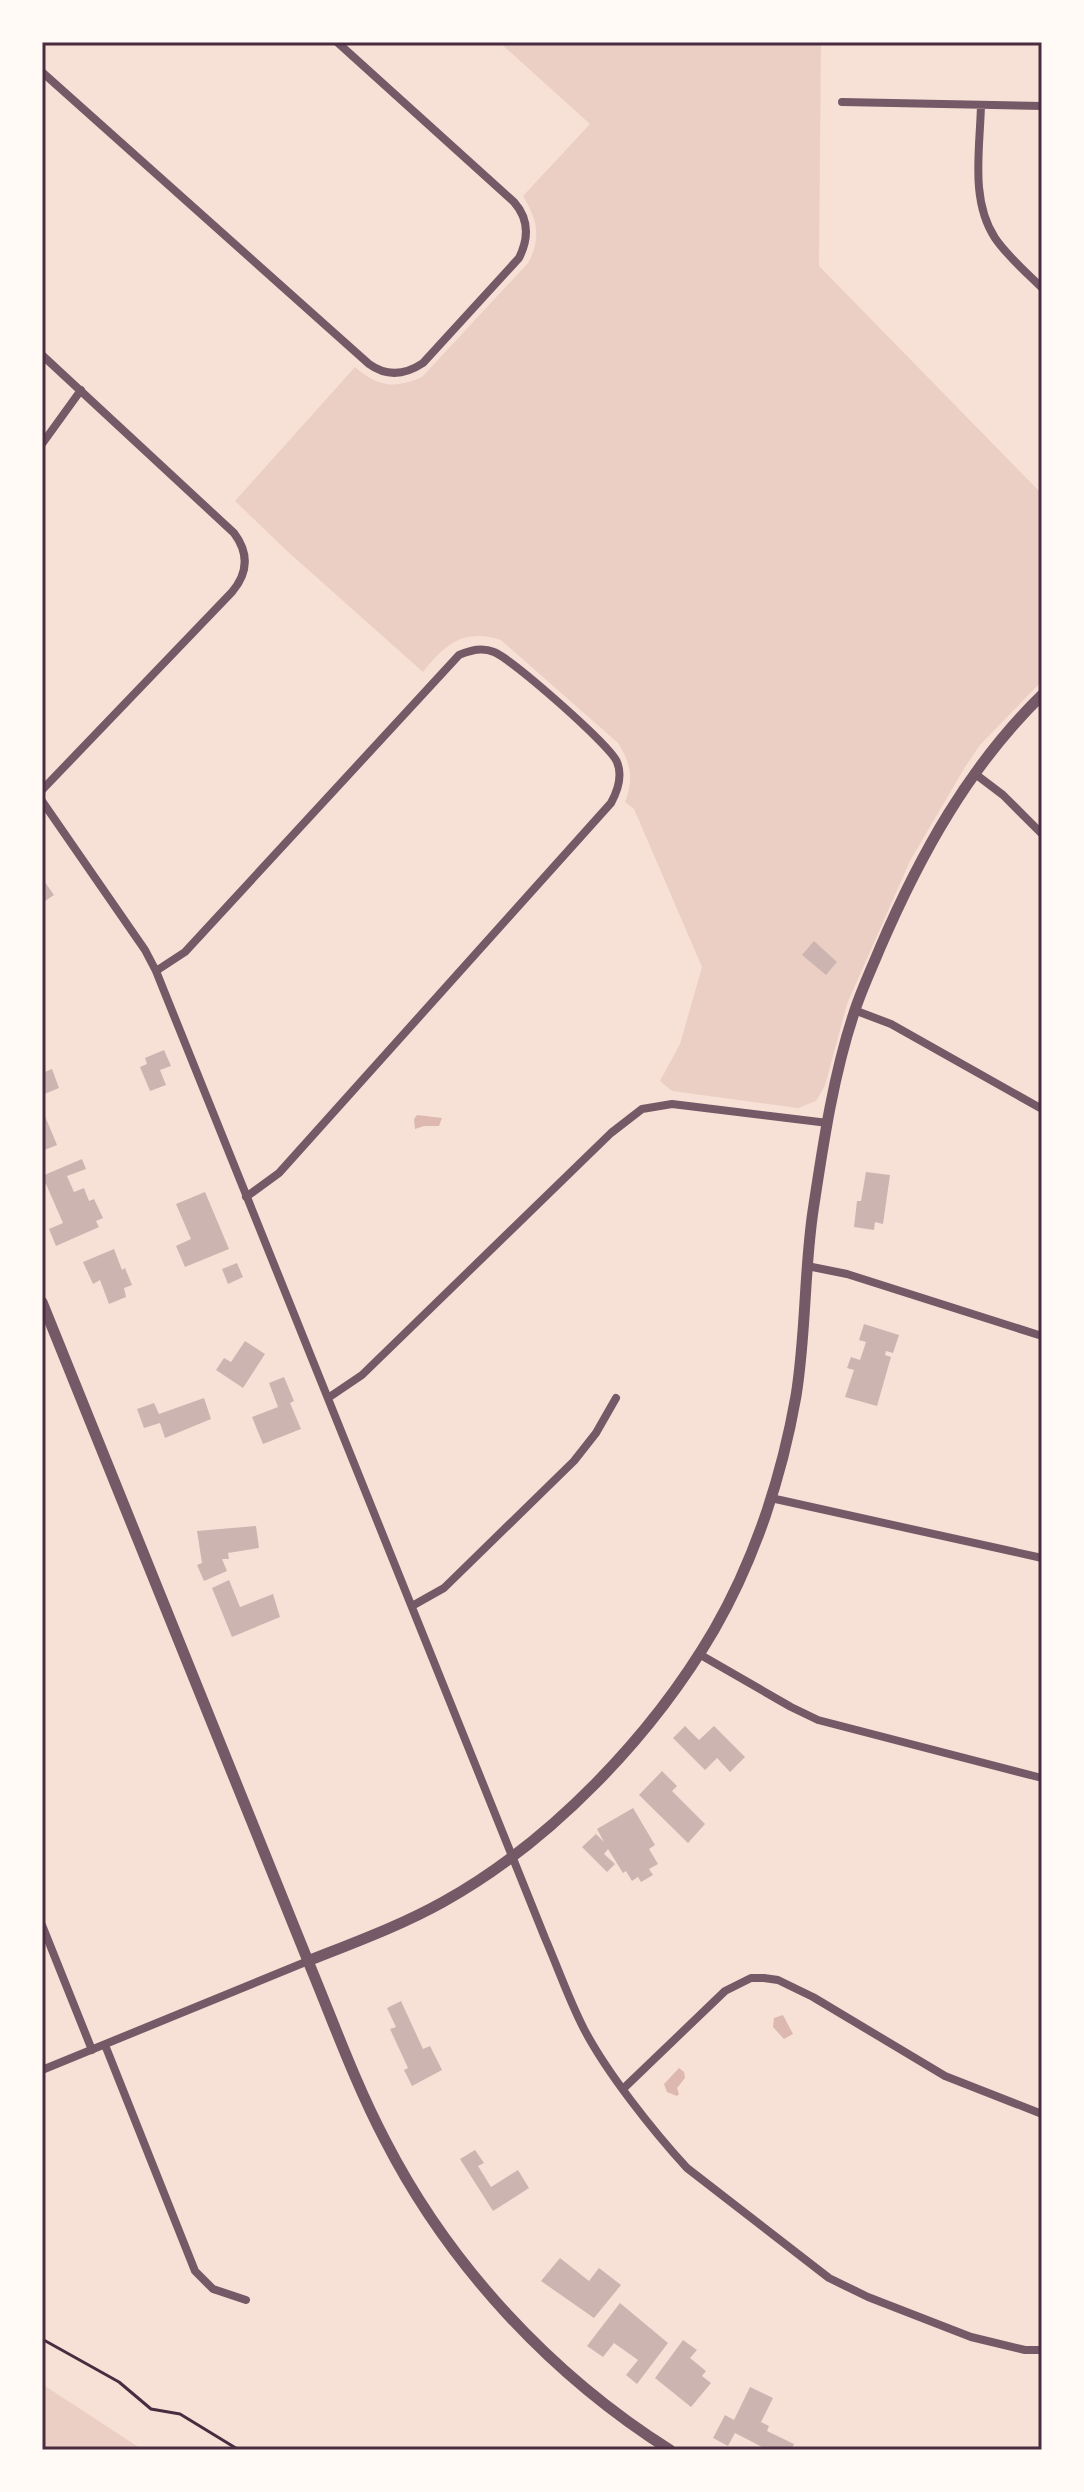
<svg xmlns="http://www.w3.org/2000/svg" width="1084" height="2492" viewBox="0 0 1084 2492" font-family="Inter,sans-serif">
<style>
.green{fill:#ebcfc5}
.water{fill:#dcb8b0}
.building{fill:#ccb4b1}
.lines{fill:none;stroke-linecap:round;stroke-linejoin:round}
.path{stroke:#4a2c40;stroke-width:3}
.minor{stroke:#755966;stroke-width:8}
.tertiary{stroke:#755966;stroke-width:11}
.neatline{fill:none;stroke:#4a2c40;stroke-width:3}
</style>
<rect width="100%" height="100%" fill="#f7e1d7"/>
<!-- green -->
<path class="green" d="M499,42H821L819,266L1042,494V681L980,745L965,767L910,861L847,1004L825,1086L816,1101L798,1108L672,1091L660,1081L680,1044L702,967L634,809L625,802C634,779 631,764 618,743L501,640C464,628 445,644 423,672L287,551L235,501L355,367C378,387 394,389 422,377L528,263C542,238 537,219 523,196L590,124Z
M42,2384L143,2450H42Z"/>
<!-- water -->
<path class="water" d="M417,1115L442,1118L439,1126H424L415,1129L414,1119Z
M783,2015L793,2034L784,2039L773,2027L774,2018Z
M679,2068L684,2072L685,2078L677,2088L679,2094L677,2096L667,2092L664,2084Z"/>
<!-- building -->
<path class="building" d="M42,878L54,895L42,903Z
M814,941L837,962L826,975L802,955Z
M164,1050L171,1066L160,1070L166,1085L150,1091L140,1067L147,1064L145,1058Z
M52,1069L59,1088L42,1095V1073Z
M42,1109L57,1145L42,1151Z
M82,1159L86,1169L67,1176L74,1192L84,1188L89,1201L94,1199L103,1218L96,1221L99,1227L56,1246L49,1229L63,1223L46,1184L42,1186V1176Z
M866,1172L890,1175L883,1224L875,1222L874,1230L854,1227L857,1201H861Z
M205,1192L229,1249L185,1267L176,1246L191,1239L176,1204Z
M114,1249L122,1270L125,1268L132,1285L124,1288L126,1297L109,1304L100,1280L93,1284L83,1262Z
M237,1263L243,1277L228,1284L222,1269Z
M864,1324L899,1335L893,1353L886,1351L885,1355L891,1357L877,1406L845,1397L854,1370L847,1368L851,1357L860,1360L866,1342L859,1340Z
M245,1341L265,1354L243,1388L216,1370L224,1358L231,1362Z
M284,1377L294,1401L290,1403L301,1429L263,1444L252,1417L278,1407L269,1383Z
M204,1398L211,1419L165,1438L160,1423L144,1428L137,1409L154,1403L159,1414Z
M256,1526L259,1548L228,1553L229,1559H222L227,1571L204,1581L197,1565L202,1563L197,1531Z
M229,1580L240,1607L273,1594L280,1617L232,1637L212,1588Z
M685,1726L699,1740L714,1726L745,1757L730,1772L717,1758L705,1770L673,1738Z
M662,1771L677,1786L672,1791L705,1824L688,1843L639,1795Z
M633,1808L655,1845L649,1849L658,1864L649,1869L653,1875L641,1882L638,1877L632,1881L626,1871L623,1873L608,1849L604,1854L615,1864L607,1872L582,1847L596,1834L604,1842L597,1829Z
M401,2001L423,2049L430,2046L442,2070L412,2086L404,2070L408,2068L390,2029L396,2027L387,2008Z
M475,2150L484,2163L478,2166L491,2187L518,2170L529,2188L493,2211L460,2159Z
M560,2258L589,2281L599,2268L621,2285L594,2318L541,2281Z
M620,2303L668,2343L637,2384L626,2375L638,2360L614,2343L603,2357L587,2346Z
M683,2340L697,2350L690,2358L706,2371L702,2376L711,2383L691,2407L655,2378Z
M750,2387L773,2398L761,2422L769,2426L767,2431L794,2444L791,2450H763L764,2448L735,2433L728,2446L713,2438L725,2415L734,2420Z"/>
<g class="lines">
<!-- path -->
<path class="path" d="M42,2339L119,2382L151,2409L180,2414L239,2450"/>
<!-- minor -->
<path class="minor" d="M42,72L369,364C387,377 405,375 423,363L519,258C529,238 529,219 514,202L337,42
M842,102L1042,106
M981,105C980,149 970,200 995,238C1008,257 1026,272 1042,288
M42,355L234,533C249,553 248,573 232,592L42,790
M42,444L81,390
M974,773L1003,795L1042,834
M42,801L145,950L156,971L545,1938C558,1968 569,2000 584,2029C607,2073 653,2131 687,2168L829,2278L868,2297L971,2337L1025,2350H1042
M156,971L185,952L459,655C471,650 482,647 494,652C512,659 611,746 617,762C623,776 618,790 611,803L279,1173L246,1197
M854,1010L891,1024L1042,1109
M807,1266L847,1274L1042,1336
M328,1398L362,1375L611,1133L642,1109L672,1104L828,1123
M771,1498L1042,1558
M412,1606L444,1588L574,1461L596,1433L616,1398
M699,1654L791,1707L818,1720L1042,1778
M42,1925L92,2050
M105,2045L195,2271L213,2289L246,2300
M42,2070L308,1961
M624,2088L725,1991L751,1978H764L778,1980L813,1997L945,2076L1042,2114"/>
<!-- tertiary -->
<path class="tertiary" d="M42,1302L308,1961C333,2021 355,2083 385,2140C449,2265 551,2375 670,2450
M308,1961C353,1943 400,1926 443,1902C551,1842 652,1736 714,1630C755,1559 782,1476 796,1396C806,1335 804,1272 813,1211C823,1145 833,1076 854,1013C861,991 871,970 880,948C920,855 969,766 1042,695"/>
</g>
<!-- border -->
<rect width="1084" height="2492" fill="none" stroke="#fffaf5" stroke-width="88"/>
<rect x="44" y="44" width="996" height="2404" class="neatline"/>
</svg>
